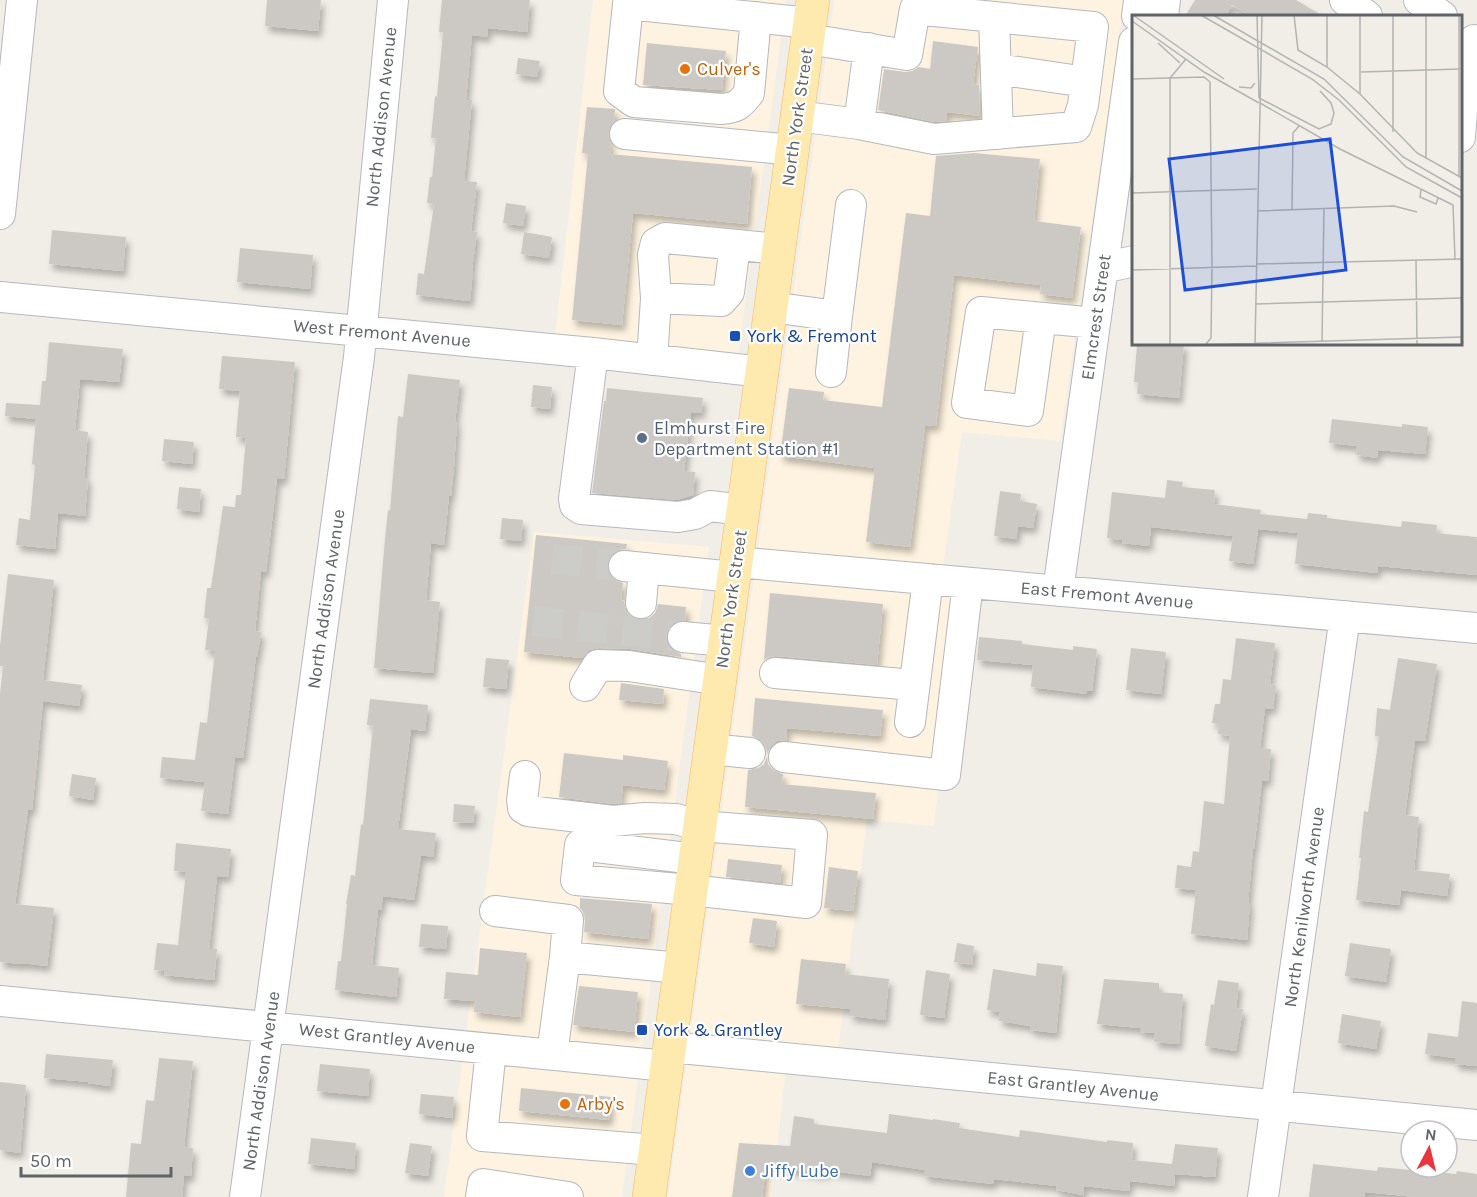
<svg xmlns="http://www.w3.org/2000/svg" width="1477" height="1197" viewBox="0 0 1477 1197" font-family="Karla,sans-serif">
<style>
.commercial{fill:#fef3e0}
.building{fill:#ccc9c5;filter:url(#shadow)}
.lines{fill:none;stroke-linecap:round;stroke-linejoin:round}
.minor-tunnel{stroke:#ccccc8;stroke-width:30;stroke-dasharray:30 15;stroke-linecap:butt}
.minor-casing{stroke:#b5b8bc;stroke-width:32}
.major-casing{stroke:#f1b860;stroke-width:34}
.minor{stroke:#fff;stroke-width:30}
.major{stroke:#fee9af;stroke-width:33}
.food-dot{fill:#e8710a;stroke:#fff;stroke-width:2}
.transit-dot{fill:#1a4fb4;stroke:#fff;stroke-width:2}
.service-dot{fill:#5c6f8a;stroke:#fff;stroke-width:2}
.shop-dot{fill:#3f7fe0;stroke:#fff;stroke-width:2}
.labels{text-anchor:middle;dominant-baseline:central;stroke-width:4.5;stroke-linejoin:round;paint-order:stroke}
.food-label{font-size:18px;fill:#c56008;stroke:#fff;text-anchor:start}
.street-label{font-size:18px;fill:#5f6468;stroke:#fff}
.transit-label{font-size:18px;fill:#164399;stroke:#fff;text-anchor:start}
.service-label{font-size:18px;fill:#4e5e75;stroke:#fff;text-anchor:start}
.shop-label{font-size:18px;fill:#366cbe;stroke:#fff;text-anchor:start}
.inset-road{fill:none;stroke:#b3b3b1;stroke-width:1.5}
.view{fill:#1d4ed8;fill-opacity:0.15;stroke:#1d4ed8;stroke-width:3}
.inset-edge{fill:none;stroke:#5f6468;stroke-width:3}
</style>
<defs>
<filter id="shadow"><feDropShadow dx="3.5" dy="6" stdDeviation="3" flood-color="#0004"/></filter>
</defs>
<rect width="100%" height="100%" fill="#f1eee8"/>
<!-- commercial -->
<path class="commercial" d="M593,0H786L738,356L555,337Z
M834,0H1124L1060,441L962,432L943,566L962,569L934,826L867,820L835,1073L786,1067L772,1197H668Z
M534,532L709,547L622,1197H444Z"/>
<!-- building -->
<path class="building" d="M267,0H321L318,31L265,26Z
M442,0H530L527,32L488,28L487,37L472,35L466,100H472L464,181L477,182L471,231L477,232L472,270H473L470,301L416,295L418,273L424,274L434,204L427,203L430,177H432L436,138H431L435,96L437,97L443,32H439Z
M1195,0H1296L1323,16H1250L1232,5L1226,16H1185Z
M933,41L978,47L973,84L979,85L980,116L947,112L946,121L935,122L878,110L884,69L905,72L912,71L919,67L930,69Z
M647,43L726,51L722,90L643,85Z
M518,58L540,61L537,77L516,74Z
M587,107L615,109L614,122L611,125L608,133L609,141L611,144L610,154L752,167L747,224L633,213L622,325L572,320L588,154L582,153Z
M974,153L1040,159L1034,221L1081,227L1072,298L1040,294L1041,285L954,275L936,426L925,425L910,547L866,542L875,468L780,456L789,388L824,392L823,400L882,407L906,213L930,216L936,156Z
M506,203L526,206L523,226L503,223Z
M52,230L126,237L123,271L49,264Z
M524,232L552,237L549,258L521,254Z
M240,248L313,255L310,289L237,282Z
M49,342L123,349L119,382L80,379L75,430L88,432L84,478H88L85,516L58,513L55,549L16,545L19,518L30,520L35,465L32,464L36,419L5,416L6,403L40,405L42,381H46Z
M1137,344H1184L1179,398L1137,394L1138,382H1134Z
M222,356L295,362L284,479H277L266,572L261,571L255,631L261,632L257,657L256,656L243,758L235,757L228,814L201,811L205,782L160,778L162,757L195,760L200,722L207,723L215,651L205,650L209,619L204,618L207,588H211L223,506L235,507L236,495H241L246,438L236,437L240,391L219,389Z
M408,374L460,380L455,422H457L454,467L451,496H449L444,545L431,543L426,600L440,602L433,673L374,668L385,539L388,510L390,511L398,416L403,417Z
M533,385L552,387L550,409L531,407Z
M607,388L703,398L701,413L691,412L684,471L695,472L693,495L677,500L592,493L604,401H606Z
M1332,419L1402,427V424L1428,427L1425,454L1378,450L1377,458L1356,455L1357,446L1329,443Z
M164,439L194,442L192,464L162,461Z
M1167,480L1183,482L1182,487L1215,490L1214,504L1261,510L1260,514L1307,519L1308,513L1327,515V518L1401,527L1402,521L1437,525L1436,533L1477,537V575L1378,566L1377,573L1295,564L1298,533L1258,529L1253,564L1229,561L1233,536L1151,527L1149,546L1122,543V540L1107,538L1112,492L1165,498Z
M179,487L201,489L199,512L177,509Z
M1000,491L1021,494L1020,501L1037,504L1033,528L1018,526L1016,539L994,536Z
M502,518L523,520L521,541L500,539Z
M536,535L627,544L626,549L617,550L610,556L607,565L609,574L614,580L623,583L621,600L624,601L626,611L632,617L640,620L648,619L655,613L658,604L686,607L685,620L675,622L669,628L666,635L668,645L674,651L681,654V657L631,649L599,648L589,650L582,658L524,652Z
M8,574L54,580L43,680L82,685L79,706L43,701L32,810L28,809L15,904L54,908L47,966L22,963L21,964L0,962V694L3,666H0V646Z
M770,593L883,604L877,665L776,656L768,657L764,660Z
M979,637L1022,641V644L1073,650V646L1097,649L1092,691H1087V694L1031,687L1033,665L977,660Z
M1236,638L1275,643L1270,684L1276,685L1273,709L1265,708L1260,748L1271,749L1268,781L1262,780L1254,849H1253L1248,903H1250L1247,940L1191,934L1196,890L1175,888L1177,865L1191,867L1193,851L1199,852L1204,801L1224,804L1230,736L1218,734L1219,724L1212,723L1215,704H1220L1223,679L1231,680Z
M1131,648L1166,652L1161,694L1126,690Z
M486,658L509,660L506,689L483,687Z
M1398,658L1437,664L1425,741L1415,740L1405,815L1419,817L1414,870L1450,874L1447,896L1401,890L1399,905L1356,900L1361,858H1359L1364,811L1368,812L1379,736H1375L1377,708L1390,710Z
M621,683L664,689L663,704L619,700Z
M755,698L883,710L880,736L787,728L786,740L777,741L771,746L767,754L766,746L760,739L752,736Z
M370,699L428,705L425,731L411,729L398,829L436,833L433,857L421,855L414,900L383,896L381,910L378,909L372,965L399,968L396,997L335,990L338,961H341L347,904H346L351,875L355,876L361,824L363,825L373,725H367Z
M564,753L623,760V755L668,761L664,790L623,785L621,803L613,804L559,797Z
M767,756L768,764L773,770L783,774L782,784L876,793L873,819L745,807L748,770L758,768L764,764Z
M72,774L96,778L93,800L69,796Z
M454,804L475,806L473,823L453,822Z
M176,843L231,849L228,877L217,876L209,949H217L214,980L164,975L165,971L154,970L157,943L178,945L186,872L174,871Z
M728,859L782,865L780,883L726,877Z
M829,867L858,871L853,911L824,908Z
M580,898L652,904L648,939L584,932L585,921L584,913L580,908Z
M753,918L777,921L774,947L749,943Z
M421,924L448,926L446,949L419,947Z
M957,943L974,946L972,965L954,962Z
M1350,943L1391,949L1386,982L1345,976Z
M480,948L527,953L520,1017L474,1012L475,1001L444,999L446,972L478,975Z
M801,959L846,964L845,974L889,979L885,1020L850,1016L851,1009L796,1004Z
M1037,963L1063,966L1056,1033L1030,1030L1031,1026L999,1021L1000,1012L987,1010L993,969L1036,976Z
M926,970L950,974L944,1018L920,1015Z
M1104,979L1159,983V992L1183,994L1179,1044L1154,1042L1155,1033L1140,1032V1028L1097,1024Z
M1218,980L1239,983L1236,1008L1243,1009L1236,1051L1205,1046L1211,1004L1214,1005Z
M579,986L638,992L634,1032L573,1025Z
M1462,1001L1477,1003V1066L1455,1064V1058L1425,1054L1428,1033L1458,1037Z
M1342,1014L1381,1021L1376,1049L1338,1043Z
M46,1054L113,1060L110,1086L88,1083L89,1082L44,1078Z
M159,1058L193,1061L184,1147L193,1148L191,1176H184L182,1197H126L131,1143L141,1144L146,1100L154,1101Z
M320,1064L370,1069L368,1096L317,1091Z
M0,1082L26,1085L20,1153L0,1150Z
M521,1088L611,1097L609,1120L519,1111Z
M421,1094L454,1097L452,1118L419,1114Z
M889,1114L933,1120V1119L960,1123L959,1128L1019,1137L1020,1130L1107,1142V1140L1133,1143L1132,1160L1172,1164L1175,1144L1218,1148L1215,1177L1175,1174L1174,1186L1130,1181L1129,1191L1084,1186L1083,1195L1056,1190L1057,1186L994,1179L993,1184L924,1176L925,1170L872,1162L870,1176L825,1170V1174L766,1166L762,1197H732L739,1143L790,1146L794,1116L814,1119V1124L887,1133Z
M311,1138L356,1143L354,1169L308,1164Z
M410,1143L432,1146L428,1176L405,1173Z
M1313,1164L1377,1171L1378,1167L1456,1174L1457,1171L1477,1174V1197H1416L1365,1192L1364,1197H1309Z"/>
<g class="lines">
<!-- minor-tunnel -->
<path class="minor-tunnel" d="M552,559L624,566
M533,621L683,637"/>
<!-- minor casing -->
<g class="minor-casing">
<path id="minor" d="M1345,0L1367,16
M1419,0L1442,16
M1137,16L1139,0
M1163,16L1165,0
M756,17L749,93C740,105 736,108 721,109L634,102L619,91L628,4L810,23
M994,17L998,134
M808,39L907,55L915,9L1093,27L1083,105L1076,127L934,139L859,124
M997,69L1086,82
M797,116L859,124L869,48
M625,134L793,150
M1460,137L1464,86L1474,40
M0,214L22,0
M1103,268L1134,261
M0,297L593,353L763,372
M656,298L721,301L729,292L735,245
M771,307L837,316L851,205
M1041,318L1028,411L967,403L981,312L1095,323
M593,353L574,499L575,505L581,509L678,517L695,514L710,506L743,510
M652,360L656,298L653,255L656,243L665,238L779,249
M831,372L837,316
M736,562L1477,628
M624,566L734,577
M1058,591L1134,42
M641,603L644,568
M683,637L725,641
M775,673L914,685
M585,686L598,665L629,666L720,680
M910,722L928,579
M710,749L750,753
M784,757L945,775L968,583
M525,776L522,800L523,808L528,811L613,821L645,818L676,819L700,826L812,835L806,903L691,890L576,880L580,845L695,859
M495,911L568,920L565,957
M0,1001L667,1066
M670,1047L1477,1125
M491,1049L482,1136L655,1150
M552,1055L565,957L680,968
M245,1197L359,357L393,0
M481,1197L483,1184L568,1197
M1263,1197L1345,616"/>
</g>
<!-- major casing -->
<g class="major-casing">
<path id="major" d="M649,1197L813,0"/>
</g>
<!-- minor -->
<use href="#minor" class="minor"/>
<!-- major -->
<use href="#major" class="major"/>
</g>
<!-- markers -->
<g class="food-dot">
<circle cx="685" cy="69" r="6"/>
<circle cx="565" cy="1104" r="6"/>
</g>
<g class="transit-dot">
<rect x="729" y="330" width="12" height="12" rx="3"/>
<rect x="636" y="1024" width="12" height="12" rx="3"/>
</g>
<circle class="service-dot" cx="642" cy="438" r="6"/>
<circle class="shop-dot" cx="750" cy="1171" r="6"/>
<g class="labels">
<!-- food labels -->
<g class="food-label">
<text x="697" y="69">Culver's</text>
<text x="577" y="1104">Arby's</text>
</g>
<!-- street labels -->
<g class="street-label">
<text transform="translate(381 117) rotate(-84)">North Addison Avenue</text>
<text transform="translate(797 117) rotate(-82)">North York Street</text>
<text transform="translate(1096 317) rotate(-82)">Elmcrest Street</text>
<text transform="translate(382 333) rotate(5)">West Fremont Avenue</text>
<text transform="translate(1107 595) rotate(5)">East Fremont Avenue</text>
<text transform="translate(326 599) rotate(-82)">North Addison Avenue</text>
<text transform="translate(731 599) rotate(-82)">North York Street</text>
<text transform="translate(1304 907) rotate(-82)">North Kenilworth Avenue</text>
<text transform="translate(387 1038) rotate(6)">West Grantley Avenue</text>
<text transform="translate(261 1081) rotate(-82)">North Addison Avenue</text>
<text transform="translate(1073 1086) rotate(6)">East Grantley Avenue</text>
</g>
<!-- transit labels -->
<g class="transit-label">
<text x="747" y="336">York &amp; Fremont</text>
<text x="654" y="1030">York &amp; Grantley</text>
</g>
<!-- service labels -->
<g class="service-label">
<text x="654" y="428">Elmhurst Fire<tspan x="654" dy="21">Department Station #1</tspan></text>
</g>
<!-- shop labels -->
<g class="shop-label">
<text x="762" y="1171">Jiffy Lube</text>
</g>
</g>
<!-- overview -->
<g transform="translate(1132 15)">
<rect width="330" height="330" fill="#f1eee8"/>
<path class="inset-road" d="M1,0L92,64M69,0L180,64L207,85L274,152L330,183M81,0L192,64L271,142L330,176M125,0L127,83M162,0L166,35L195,52L228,79L285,138L330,163M195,0V52M261,0V117M0,6L72,57L127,88M26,28L48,48M229,57L328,54M0,64L72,62L78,67L80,252L79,323L74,329M107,72L119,73L123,68M228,79V0M127,83L187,114L199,109L202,98L199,88L188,76M128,88L208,134L321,190L323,244M294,144V0M327,162V0M289,175L288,182L304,189L306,183M0,178L125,174M160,194L161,118L167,111M125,196L262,191L285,197M284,245L285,330M124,249L330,244M0,255L124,251M123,289L330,283M190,326L192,193M38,330V63L54,44M65,330L330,322M123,330L130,0"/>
<path class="view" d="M198,124L214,255L53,275L37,144Z"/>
<rect width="330" height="330" class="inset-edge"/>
</g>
<!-- north arrow -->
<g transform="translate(1429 1149) rotate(7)"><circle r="28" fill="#ffffff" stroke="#bfc1c3" stroke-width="1.5"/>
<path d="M0-4.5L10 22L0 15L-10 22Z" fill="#e9363c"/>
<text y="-9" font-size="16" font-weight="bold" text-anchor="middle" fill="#5f6468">N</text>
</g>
<!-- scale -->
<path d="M21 1167v9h150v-9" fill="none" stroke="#5f6468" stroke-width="3"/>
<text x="30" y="1167" font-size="18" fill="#5f6468" stroke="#ffffff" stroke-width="4.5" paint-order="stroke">50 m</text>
</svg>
